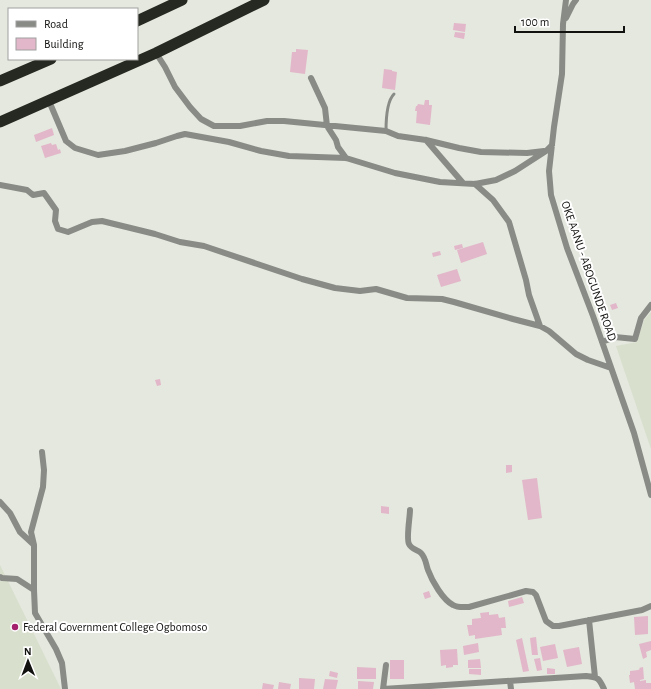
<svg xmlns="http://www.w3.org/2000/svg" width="651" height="689" viewBox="0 0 651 689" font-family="'Alegreya Sans',sans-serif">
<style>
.built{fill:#d8dfcd}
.building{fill:#e2b7c9}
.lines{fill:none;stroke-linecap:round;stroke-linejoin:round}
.lane{stroke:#898b86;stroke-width:3}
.street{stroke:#898b86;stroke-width:6}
.highway{stroke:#262921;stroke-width:11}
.poi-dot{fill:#a5206c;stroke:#fff;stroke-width:1.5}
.labels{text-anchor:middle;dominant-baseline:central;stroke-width:4;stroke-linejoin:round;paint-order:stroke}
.street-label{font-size:12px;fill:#11120f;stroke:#fff}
.poi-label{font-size:12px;fill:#11120f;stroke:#fff;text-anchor:start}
</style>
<rect width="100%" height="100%" fill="#e4e8de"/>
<!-- built -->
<path class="built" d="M651,312V449L616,346L637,342L644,320Z
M0,565L61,689H0Z"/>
<!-- building -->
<path class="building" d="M454,23L466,24L465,32L453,30Z
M455,32L465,33L464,39L454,37Z
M296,49L308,50L305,74L290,72L292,52H296Z
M384,69L392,70V71L397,72L395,90L382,88Z
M425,100H429V105H432L430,125L416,123L417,111H415L416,106H417L418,104L424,105Z
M52,128L54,135L36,142L34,135Z
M51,143L52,145L56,144L58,150L60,149L61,153L45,158L41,146Z
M483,242L487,254L461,263L457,250Z
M462,244L463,248L455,250L454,246Z
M440,251L441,255L433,257L432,253Z
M457,269L461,281L441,287L437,275Z
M616,303L618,308L612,310L610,305Z
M160,379L161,385L157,386L155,380Z
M506,465H512V472L506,473Z
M537,478L542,518L528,520L522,480Z
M381,506L389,507V514L381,513Z
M429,591L431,597L425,599L423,593Z
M522,597L524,603L509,607L508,601Z
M489,612V615L498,614L499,618L505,617L506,628H501L502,635L475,639V635L469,636L467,625H472V619L481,618L480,613Z
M648,616V634L635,635L634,617Z
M536,637L538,655H532L530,638Z
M522,638L529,671L523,672L516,640Z
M651,641V650L646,652L647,657L643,659L639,644Z
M478,643L479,652L464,655L463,646Z
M555,644L558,658L543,661L540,647Z
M579,647L582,664L567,667L563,650Z
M457,649L458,665H453V667L446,668V665L441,666L440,650Z
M540,658L542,670L537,671L534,659Z
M480,659L481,668H468V660Z
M390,660H404V679H390Z
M357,667L376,668V679H357Z
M643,667L644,679L640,680V681L646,680V683H651V689H635L634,682L630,683L629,675H630V671L638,670L640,669L639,668Z
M547,668L555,669V674H547Z
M469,669H481V675L469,674Z
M330,671L338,673L337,678L329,676Z
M299,678L315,679L314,689H299Z
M325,679L338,680L336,689H323Z
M358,681L374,682L373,689H358Z
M279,682L291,684L290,689H278Z
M263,683L274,685L273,689H262Z"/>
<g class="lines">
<!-- lane -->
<path class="lane" d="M386,131C386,121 387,101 394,94"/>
<!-- street -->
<path class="street" d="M566,0L563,24L562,74L554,127L549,171L551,195L567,248L593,316L634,433L651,495
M566,18L573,4L576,0
M156,53L165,67L175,87L190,107L201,119L214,126H240L267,121H284L386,131L398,136L426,140L459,148L481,152L527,153L544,151
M311,78L325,108L327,126L336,140L338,147L346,158
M49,101L66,141L75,148L98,155L125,151L156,143L177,136L185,134L229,142L261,151L289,156L346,158L395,173L440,182L475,184L496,180L515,171L546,151L552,145
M426,140L463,183
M475,184L493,200L509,222L526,280L529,295L540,326
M0,185L27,190L33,195L44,193L56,210L55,221L58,229L68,232L92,222L102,221L155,234L180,242L204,246L302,279L335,288L360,291L376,289L407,298L442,299L454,302L513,319L540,326L549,331L576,354L588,360L611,368
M602,342L615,337L635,339L641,318L651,305
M42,452L44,470L43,487L31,532L34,545V590L35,613L56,649L62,663L65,689
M0,502L10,513L20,532L33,544
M410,510C410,517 406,539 409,544C411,549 418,550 421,553C426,558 426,565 428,570C432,581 443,600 453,605C458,608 464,607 469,607L526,591L533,592L536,595L546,621L553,626H559L642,610L651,606
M0,577L2,578L17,579L34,590
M589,620L595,677
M510,681L511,689
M383,689L586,676C598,677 599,678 604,689
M383,689L386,665"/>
<!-- highway -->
<path class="highway" d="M137,21L182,0
M0,81L51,59
M0,122L156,53L264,0"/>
</g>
<!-- markers -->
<circle class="poi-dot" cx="15" cy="627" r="4"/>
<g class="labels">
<!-- street labels -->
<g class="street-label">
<text transform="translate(589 271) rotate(71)">OKE AANU - ABOGUNDE ROAD</text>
</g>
<!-- poi labels -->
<g class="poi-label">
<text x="23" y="627">Federal Government College Ogbomoso</text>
</g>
</g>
<!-- legend -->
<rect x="8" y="8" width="130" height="52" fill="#ffffff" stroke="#a0a09f"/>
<rect x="16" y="21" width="20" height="6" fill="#898b86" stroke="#a0a09f"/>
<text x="44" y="28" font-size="12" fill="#11120f">Road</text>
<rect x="16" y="38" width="20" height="12" fill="#e2b7c9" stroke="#a0a09f"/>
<text x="44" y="48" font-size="12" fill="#11120f">Building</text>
<!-- north arrow -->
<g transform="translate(28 661) rotate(359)" stroke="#ffffff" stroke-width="3" paint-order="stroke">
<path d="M0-3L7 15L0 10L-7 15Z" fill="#11120f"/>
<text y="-6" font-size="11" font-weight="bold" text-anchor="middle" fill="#11120f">N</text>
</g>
<!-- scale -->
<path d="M515 26v6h109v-6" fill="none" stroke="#11120f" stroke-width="2"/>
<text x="521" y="26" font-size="12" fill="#11120f" stroke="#ffffff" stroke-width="3" paint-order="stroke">100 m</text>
</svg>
